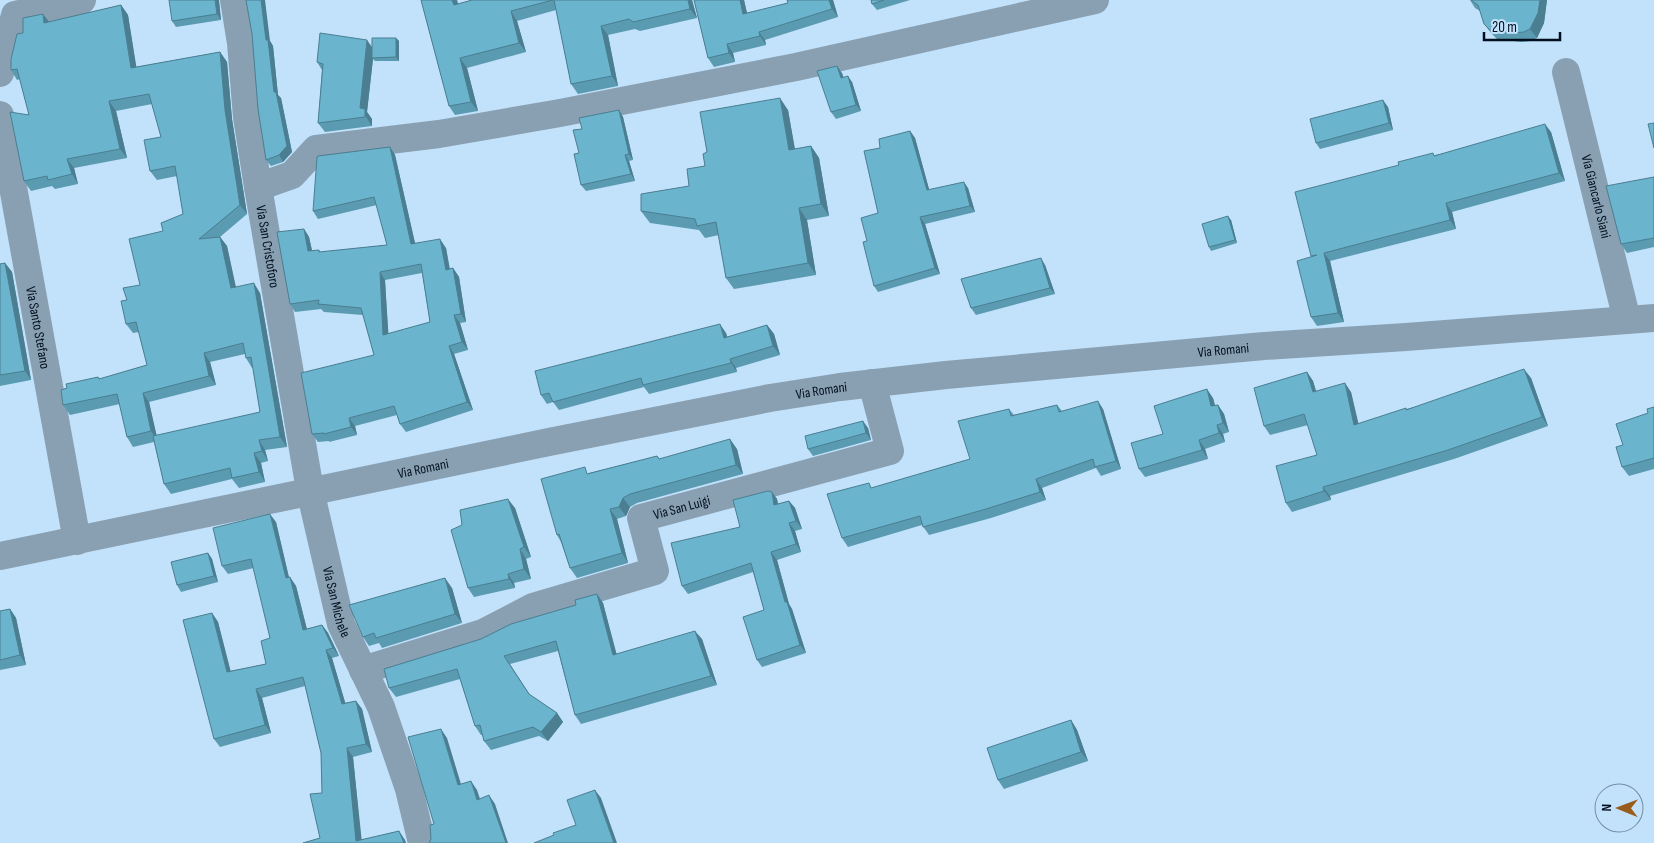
<svg xmlns="http://www.w3.org/2000/svg" width="1654" height="843" viewBox="0 0 1654 843" font-family="'Sofia Sans Condensed',sans-serif">
<style>
.lines{fill:none;stroke-linecap:round;stroke-linejoin:round}
.minor{stroke:#89a0b2;stroke-width:28}
.wall{fill:#5b9bb1;fill-rule:evenodd}
.shaded-wall{fill:#4a7e90}
.building{fill:#6ab4ce;stroke:#4a7e90;fill-rule:evenodd}
.labels{text-anchor:middle;dominant-baseline:central;stroke-width:5;stroke-linejoin:round;paint-order:stroke}
.street-label{font-size:14px;fill:#000f1e;stroke:#c2e2fc}
</style>
<rect width="100%" height="100%" fill="#c2e2fc"/>
<g class="lines">
<!-- minor -->
<g class="minor">
<path id="s1" d="M234,0L241,43L247,117L258,187L310,490L341,624L381,707L409,789L422,843"/>
<path id="s2" d="M1566,72L1627,320"/>
<path d="M0,73L15,15L82,0"/>
<path id="s3" d="M0,115L77,541"/>
<path d="M258,187L292,175L316,149L439,134L560,113L796,67L1095,0"/>
<path id="s4" d="M0,556L549,442L770,398L840,387L946,375L1264,346L1406,337L1654,318"/>
<path id="s5" d="M363,670L483,633L533,607L655,571L641,518L890,451L872,383"/>
</g>
</g>
<!-- wall -->
<path class="wall" d="M421,0H457L458,4L472,0H692L697,18L640,31L635,29L608,35L618,86L578,94L571,84L556,10L517,21L526,52L467,68L478,111L455,115L449,106Z
M694,0H744L747,13L788,3L787,0H833L838,17L765,40L766,45L733,53L735,62L714,67L708,58Z
M871,0H910L877,10L872,4Z
M1470,0H1547L1544,23L1537,38L1530,41L1521,42L1497,39L1491,33L1484,24L1480,11L1475,8Z
M219,3L221,20L176,27L172,21Z
M121,5L128,15L136,67L220,52L227,62L232,119L247,214L220,237L227,246L236,287L260,293L287,447L265,450L268,461L261,463L265,482L239,488L232,479L171,494L164,484L154,442L133,447L127,437L120,404L70,415L63,405L98,377L100,379L147,365L139,332L133,333L126,324L127,300L140,285L163,231L183,214L177,176L157,180L150,171L161,137L152,104L116,111L127,158L74,168L78,184L55,189L52,186L31,191L24,181L29,115L20,79L17,80L11,70L23,33L49,22ZM245,354L246,358L252,368L253,367L260,412L156,436L149,402L216,385L210,362Z
M396,38L399,41V61H375L373,59L367,112L372,119V126L325,132L318,123L322,70L317,62L372,47Z
M270,41L273,46L278,95L281,98L292,152L283,162L271,166L266,160Z
M842,73L843,77L852,82L861,111L836,119L831,112Z
M1388,107L1393,130L1320,149L1316,143Z
M619,110L623,117L633,160L629,161L635,181L586,191L581,185L579,153L582,129Z
M788,110L795,149L811,146L819,158L829,216L807,220L816,275L734,289L726,278L719,235L705,238L699,230L650,223L641,211L689,186Z
M910,131L915,138L929,190L968,188L975,212L925,224L940,274L878,292L874,286L867,241L878,213L880,148Z
M1551,132L1565,181L1452,212L1456,229L1330,261L1344,322L1317,326L1311,317V256L1435,155Z
M390,147L395,155L415,243L446,248L450,269L453,268L459,277L466,322L460,323L468,350L454,354L473,410L406,432L400,424L397,415L355,426L357,435L329,442V441L318,442L312,434L374,355L363,315L324,312L321,309L295,312L290,304L304,229L309,237L312,251L319,250L320,252L387,245L377,205L318,219L313,211ZM422,273L430,322L388,334L385,280Z
M1654,177V247L1627,253L1621,244Z
M1231,220L1237,243L1211,251L1209,247Z
M5,263L12,272L31,380L0,386V264Z
M1045,265L1055,294L976,315L971,308Z
M767,325L774,334L780,355L736,368L737,372L649,394L644,387L559,410L553,402L547,404L541,395L726,333L727,337Z
M1307,372L1313,381L1316,391L1351,392L1358,424L1406,409L1531,378L1548,426L1454,459L1330,496L1331,500L1292,512L1286,503L1317,455L1308,425L1270,435L1264,426Z
M1213,398L1215,405H1218L1224,414L1229,432L1223,434L1225,442L1205,449L1208,459L1145,477L1139,469L1163,434Z
M1057,405L1062,411L1103,409L1121,469L1101,476L1096,468L1042,488L1046,500L991,518L929,535L922,525L848,547L842,538L873,488L970,459L1009,409L1014,415Z
M1654,407V469L1629,476L1622,467L1648,413Z
M868,428L871,440L813,456L808,449Z
M737,449L743,474L637,503L630,507L626,516L617,519L628,563L577,578L570,568L561,542L557,535L589,473L657,456L660,459Z
M772,492L777,499L778,504L789,501L795,508L802,529L795,531L801,552L777,560L789,604L792,609L806,653L762,667L757,660L764,610L753,572L688,594L682,586L740,527Z
M515,508L531,557L526,559L531,579L514,583L515,588L474,597L468,588Z
M276,522L289,577L296,586L307,629L322,625L328,633L339,656L332,658L345,703L356,701L362,709L372,752L353,757L361,840L399,831L406,843H303L320,838L322,793L321,753L305,686L262,698L271,733L220,747L214,739L212,613L218,622L230,671L266,664L270,638L254,568L228,574L222,566Z
M208,553L212,559L218,582L181,592L177,585Z
M452,588L462,623L382,648L379,643L369,646L363,637Z
M597,594L603,603L616,654L702,639L717,685L581,724L575,715L558,651L510,664L530,695L557,713L563,722L548,741L539,736L491,750L484,741L483,735H481L475,726L460,679L396,697L389,688L481,639L576,605Z
M10,609L16,618L26,665L0,670V611Z
M1071,720L1077,730L1088,761L1004,789L998,780Z"/>
<!-- shaded-wall -->
<path class="shaded-wall" d="M215,0H219L221,20L217,14Z
M261,0H265L270,41L273,46L278,95L281,98L292,152L283,162L279,155Z
M452,0H457L460,14L454,5Z
M688,0H692L697,18L690,9Z
M740,0H744L749,22L743,14Z
M829,0H833L838,17L832,9Z
M1540,0H1547L1544,23L1537,38L1530,29Z
M121,5L128,15L138,77L131,68Z
M511,11L517,21L526,52L519,43Z
M43,14L50,23H44Z
M601,26L608,35L618,86L612,76Z
M759,32L765,40L766,45L760,36Z
M396,38L399,41V61L396,57Z
M367,40L374,50L367,112L372,119V126L360,108Z
M727,44L733,53L735,62L729,53Z
M220,52L227,62L232,119L247,214L240,205L225,110Z
M460,58L467,68L478,111L471,102Z
M837,66L842,73L846,85L841,78Z
M848,76L852,82L861,111L856,105Z
M780,98L788,110L797,162L789,150Z
M1383,100L1388,107L1393,130L1389,123Z
M109,101L116,111L127,158L120,149Z
M619,110L623,117L633,160L629,154Z
M1545,124L1551,132L1565,181L1559,173Z
M910,131L915,138L931,196L927,190Z
M811,146L819,158L829,216L821,204Z
M390,147L395,155L417,252L411,244Z
M625,155L629,161L635,181L631,174Z
M67,159L74,168L78,184L72,174Z
M964,182L968,188L975,212L970,206Z
M1446,203L1452,212L1456,229L1450,220Z
M799,208L807,220L816,275L808,263Z
M1228,216L1231,220L1237,243L1235,240Z
M920,217L925,224L940,274L935,268Z
M304,229L309,237L314,259L308,251Z
M220,237L227,246L238,298L231,288Z
M440,239L446,248L451,278L446,270Z
M1324,253L1330,261L1344,322L1338,313Z
M1041,258L1045,265L1055,294L1050,288Z
M5,263L12,272L31,380L25,371Z
M453,268L459,277L466,322L461,314Z
M380,272L385,280L389,343L383,335Z
M254,283L260,293L287,447L280,437Z
M454,315L460,323L468,350L462,342Z
M720,324L726,333L730,346L724,338Z
M767,325L774,334L780,355L773,346Z
M449,346L454,354L473,410L467,402Z
M204,353L210,362L216,385L209,376Z
M730,359L736,368L737,372L731,363Z
M1524,369L1531,378L1548,426L1542,417Z
M1307,372L1313,381L1319,401L1313,392Z
M1345,383L1351,392L1361,434L1354,425Z
M1207,389L1213,398L1217,414L1211,406Z
M143,393L149,402L158,441L151,431Z
M1098,401L1103,409L1121,469L1116,461Z
M1218,405L1224,414L1229,432L1223,423Z
M349,418L355,426L357,435L351,427Z
M863,421L868,428L871,440L866,433Z
M1217,425L1223,434L1225,442L1219,433Z
M730,439L737,449L743,474L736,465Z
M259,440L265,450L268,461L262,451Z
M1199,440L1205,449L1208,459L1202,450Z
M254,453L261,463L265,482L259,472Z
M1036,479L1042,488L1046,500L1040,492Z
M1323,487L1330,496L1331,500L1324,491Z
M772,492L777,499L780,513L774,505Z
M623,498L630,507L626,516L619,507Z
M508,499L515,508L531,557L524,547Z
M789,501L795,508L802,529L796,521Z
M610,509L617,519L628,563L622,553Z
M270,514L276,522L291,587L286,578Z
M789,523L795,531L801,552L796,544Z
M520,549L526,559L531,579L524,569Z
M771,552L777,560L789,604L792,609L806,653L800,645L785,602Z
M208,553L212,559L218,582L214,576Z
M508,574L514,583L515,588L509,579Z
M290,577L296,586L309,638L303,630Z
M445,578L452,588L462,623L455,614Z
M597,594L603,603L619,663L613,655Z
M10,609L16,618L26,665L20,655Z
M212,613L218,622L233,680L227,672Z
M322,625L328,633L339,656L333,648Z
M695,631L702,639L717,685L711,676Z
M326,650L332,658L348,712L342,704Z
M256,689L262,698L271,733L265,725Z
M356,701L362,709L372,752L366,744Z
M557,713L563,722L548,741L541,732Z
M1071,720L1077,730L1088,761L1081,752Z
M441,729L447,738L464,794L458,785Z
M347,748L353,757L362,843L356,841Z
M471,781L477,790L483,808L477,800Z
M595,790L601,798L617,843H614Z
M489,795L495,804L508,843H506Z
M399,831L405,840L406,843H404Z"/>
<!-- building -->
<path class="building" d="M169,0H215L217,14L172,21Z
M246,0H261L266,40H268L274,92H276L287,146L279,155L266,160L258,109L252,34Z
M421,0H452L454,5L472,0H553L511,11L519,43L460,58L471,102L449,106Z
M554,0H688L690,9L633,22L629,19L601,26L612,76L571,84Z
M694,0H740L743,14L788,3L787,0H829L832,9L759,32L760,36L727,44L729,53L708,58Z
M871,0H884L872,4Z
M1471,0H1540L1538,13L1530,29L1524,32L1514,33L1490,30L1484,24L1478,5Z
M121,5L131,68L220,52L225,110L240,205L199,239L220,237L231,288L254,283L280,437L259,440L262,451L254,453L259,472L232,478L230,468L164,484L153,436L260,412L251,357L246,358L243,343L204,353L209,376L143,393L151,431L127,437L117,394L63,405L61,390L67,388L66,384L98,377L99,379L147,365L136,322L126,324L121,301L127,300L123,288L140,285L129,239L163,231L161,223L183,214L175,166L150,171L144,140L161,137L149,94L109,101L120,149L67,159L72,174L48,180L47,176L24,181L10,112L29,115L17,69L11,70V59L17,34L23,33V18L43,14L44,23Z
M320,33L367,40L360,108L365,109V117L318,123L323,64L317,62Z
M372,38H396V57L372,58Z
M837,66L841,78L848,76L856,105L831,112L817,71Z
M780,98L789,150L811,146L821,204L799,208L808,263L726,278L716,222L697,226L695,219L641,211V194L689,186L687,169L705,166L703,154L707,152L700,112Z
M1383,100L1389,123L1316,143L1310,119Z
M619,110L629,154L625,155L631,174L581,185L574,154L579,153L573,130L582,129L579,118Z
M1654,123V148L1648,124Z
M1545,124L1559,173L1446,203L1450,220L1324,253L1338,313L1311,317L1297,261L1317,255L1311,256L1295,192L1399,165L1398,162L1433,153L1434,156Z
M910,131L927,190L964,182L970,206L920,217L935,268L874,286L863,242L867,241L861,218L878,213L864,151L880,148L879,139Z
M390,147L411,244L440,239L446,270L453,268L461,314L454,315L462,342L449,346L467,402L400,424L394,406L349,418L351,427L324,434V433L312,434L301,373L374,355L361,308L318,304L319,300L290,304L277,232L304,229L308,251L319,250V252L387,245L374,197L313,211L317,157L318,156ZM421,264L430,322L383,335L380,272Z
M1654,177V238L1621,244L1606,186Z
M1228,216L1235,240L1209,247L1202,224Z
M1041,258L1050,288L971,308L961,279Z
M5,263L25,371L0,375V264Z
M720,324L724,338L767,325L773,346L730,359L731,363L643,385L641,378L553,402L549,393L541,395L535,371Z
M1524,369L1542,417L1448,450L1323,487L1324,491L1286,503L1276,466L1317,455L1304,414L1264,426L1254,388L1307,372L1313,392L1345,383L1354,425L1406,408V410Z
M1207,389L1211,406L1218,405L1223,423L1217,425L1219,433L1199,440L1202,450L1139,469L1131,443L1163,434L1154,406Z
M1098,401L1116,461L1095,467L1093,459L1036,479L1040,492L986,509L923,527L920,516L842,538L827,494L869,483L871,488L970,459L958,421L1009,409L1011,416L1057,405L1059,412Z
M1654,407V458L1622,467L1616,447L1623,445L1616,424L1648,413L1647,409Z
M863,421L866,433L808,449L805,436Z
M730,439L736,465L630,494L623,498L619,507L610,509L622,553L570,568L559,534L557,535L541,479L585,467L587,474L657,456L659,459Z
M768,491L772,492L774,505L789,501L796,521L789,523L796,544L771,552L785,602H787L800,645L757,660L743,617L764,610L751,563L682,586L671,543L740,527L733,500Z
M508,499L524,547L520,549L524,569L508,574L509,579L468,588L451,530L462,525L460,510Z
M270,514L286,578L290,577L303,630L322,625L333,648L326,650L342,704L356,701L366,744L347,748L356,841L399,831L404,843H303L320,838L310,794L322,793L321,753L303,677L256,689L265,725L214,739L183,620L212,613L227,672L266,664L261,641L270,638L251,559L222,566L213,528Z
M208,553L214,576L177,585L171,562Z
M445,578L455,614L376,638L374,633L363,637L349,605Z
M597,594L613,655L695,631L711,676L575,715L556,641L504,656L529,694L557,713L541,732L533,727L484,741L480,725L475,726L457,669L389,688L384,669L481,639L511,624L576,605L575,600Z
M10,609L20,655L0,660V611Z
M1071,720L1081,752L998,780L987,748Z
M441,729L458,785L471,781L477,800L489,795L506,843H429L431,839L430,825L434,824L408,737Z
M595,790L614,843H534L554,835L553,833L576,825L567,800Z"/>
<g class="labels">
<!-- street labels -->
<g class="street-label">
<text stroke="none"><textPath href="#s2" startOffset="128">Via Giancarlo Siani</textPath></text>
<text stroke="none"><textPath href="#s1" startOffset="249">Via San Cristoforo</textPath></text>
<text stroke="none"><textPath href="#s3" startOffset="216">Via Santo Stefano</textPath></text>
<text stroke="none"><textPath href="#s4" startOffset="1242">Via Romani</textPath></text>
<text stroke="none"><textPath href="#s4" startOffset="838">Via Romani</textPath></text>
<text stroke="none"><textPath href="#s4" startOffset="432">Via Romani</textPath></text>
<text stroke="none"><textPath href="#s5" startOffset="406">Via San Luigi</textPath></text>
<text stroke="none"><textPath href="#s1" startOffset="611">Via San Michele</textPath></text>
</g>
</g>
<!-- north arrow -->
<g transform="translate(1619 808) rotate(271)"><circle r="24" fill="#c2e2fc" stroke="#748ea3"/>
<path d="M0-4L9 19L0 12L-9 19Z" fill="#985d1d"/>
<text y="-8" font-size="14" font-weight="bold" text-anchor="middle" fill="#000f1e">N</text>
</g>
<!-- scale -->
<path d="M1484 32v8h76v-8" fill="none" stroke="#000f1e" stroke-width="2.5"/>
<text x="1492" y="32" font-size="15" fill="#000f1e" stroke="#c2e2fc" stroke-width="4" paint-order="stroke">20 m</text>
</svg>
